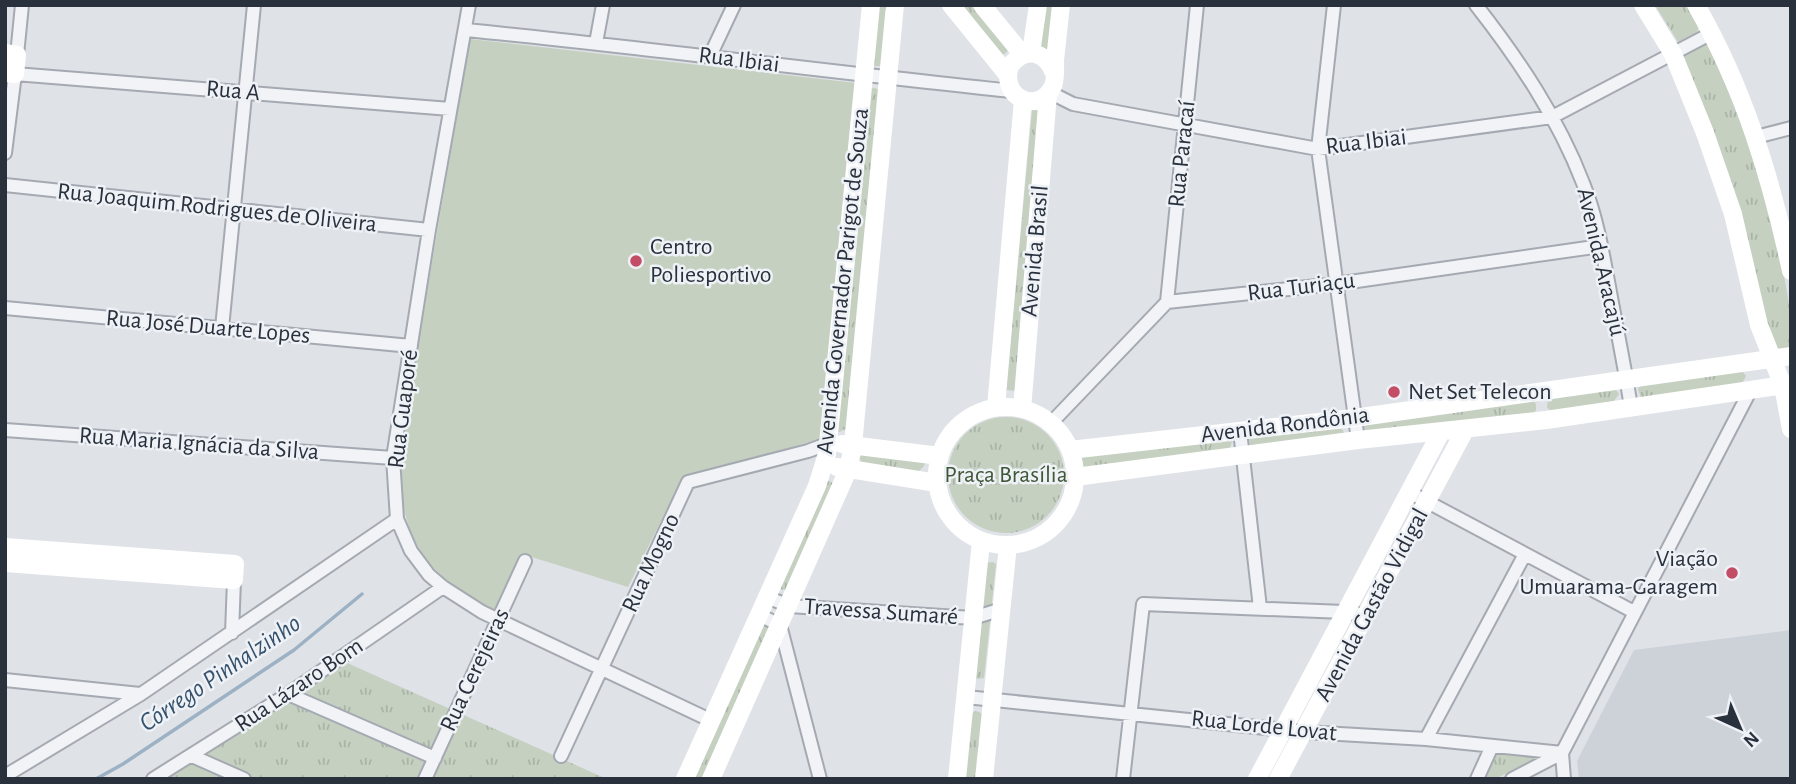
<svg xmlns="http://www.w3.org/2000/svg" width="1796" height="784" viewBox="0 0 1796 784" font-family="'Alegreya Sans',sans-serif">
<style>
.built{fill:#cdd2d9}
.grass{fill:url(#grass-tufts)}
.garden{fill:#c5d0c1}
.lines{fill:none;stroke-linecap:round;stroke-linejoin:round}
.stream{stroke:#9cb2c4;stroke-width:3.5}
.street-casing{stroke:#a5a9b1;stroke-width:16}
.street{stroke:#f1f3f6;stroke-width:12}
.secondary{stroke:#fff;stroke-width:18}
.poi-dot{fill:#c34d64;stroke:#eef1f5;stroke-width:2.5}
.labels{text-anchor:middle;dominant-baseline:central;stroke-width:5;stroke-linejoin:round;paint-order:stroke}
.street-label{font-size:24px;fill:#29313d;stroke:#eef1f5}
.poi-label{font-size:24px;fill:#29313d;stroke:#eef1f5;text-anchor:start}
.park-label{font-size:24px;fill:#3f5737;stroke:#eef1f5}
.water-label{font-size:26px;font-style:italic;fill:#36526d;stroke:#eef1f5}
</style>
<defs>
<pattern id="grass-tufts" width="24" height="20" patternUnits="userSpaceOnUse" patternTransform="scale(1.75)"><rect width="24" height="20" fill="#c5d0c1"/><path d="M3 7l-1-3M5 7V3M7 7l1-3M15 17l-1-3M17 17v-4M19 17l1-3" fill="none" stroke="#a9b3a7"/></pattern>
</defs>
<rect width="100%" height="100%" fill="#dfe2e7"/>
<!-- built -->
<path class="built" d="M1791,630V779H1579L1577,761L1634,650Z"/>
<!-- grass -->
<path class="grass" d="M876,5H891L881,66H874Z
M955,5H972L1009,50L998,59Z
M1044,5H1056L1051,56L1039,50Z
M1655,5H1686L1699,27L1697,32L1678,42Z
M1707,43L1746,131L1780,253L1791,315V350L1775,354L1678,58Z
M875,88L879,90L848,428L839,432L836,431L870,89Z
M1032,110L1043,111L1018,391L1006,390Z
M1742,371L1746,376L1741,385L1641,399L1638,388L1642,385Z
M1614,387L1619,394L1613,402L1552,411L1547,408L1548,397Z
M1533,400L1536,404V410L1532,415L1365,433L1364,425Z
M948 475a58 58 0 1 1 116 0a58 58 0 1 1-116 0Z
M1340,425L1344,433L1250,448L1249,435Z
M1233,439L1229,451L1082,468L1081,455Z
M861,454L925,463L924,466L918,472L863,465L860,459Z
M827,480L833,483L787,590L779,589Z
M993,562L996,564L984,678L977,679L974,678L985,563Z
M761,622L770,627L704,779H689Z
M345,662L607,779H168Z
M976,711L983,714L976,779H965L972,713Z
M1497,753L1533,756L1535,759L1495,779H1485Z"/>
<!-- garden -->
<path class="garden" d="M470,39L856,83L824,438L683,477L628,587L522,554L496,612C424,573 403,544 398,462Z"/>
<g class="lines">
<!-- stream -->
<path class="stream" d="M96,779L123,764L294,650L362,594"/>
<!-- street casing -->
<g class="street-casing">
<path id="street" d="M469,5L429,230L393,458L397,519L411,551L429,575L443,587L482,612L712,721
M1334,5L1318,149L1358,440
M1476,5C1519,60 1558,118 1583,183C1597,217 1603,255 1610,292C1617,330 1625,369 1631,407
M466,30C648,48 829,72 1012,91
M596,43L603,5
M17,55L22,5
M710,56L734,5
M1049,92L1073,104L1318,149L1552,117L1712,33
M1756,137L1791,128
M5,153L15,74L450,109
M5,185L429,230
M1167,302L1197,5
M5,308L411,346
M222,328L254,5
M1051,423L1167,302L1336,284L1601,246
M5,430L393,458
M1240,431L1260,608
M1409,492L1634,612
M767,597L789,606L973,618L1002,609
M759,615L780,625L820,779
M232,633L234,580
M5,680L140,694
M288,694L435,758
M966,697L1305,732L1426,739L1562,753
M1426,739L1525,554
M192,756L244,779
M561,756L688,482L808,451L830,443
M5,776L141,694L397,519
M153,779L288,694L443,587
M425,779L525,561
M1123,779L1143,604L1344,612L1367,615
M1477,779L1492,746
M1512,779L1562,753
M1564,779L1562,753L1750,391"/>
</g>
<!-- street -->
<use href="#street" class="street"/>
<!-- secondary -->
<path class="secondary" d="M951,5L1007,74
M982,5L1023,55
M1643,5L1673,54L1705,133L1733,214L1759,325L1783,386L1791,429
M1696,5C1744,88 1771,178 1791,271
M5,53L17,55L15,74L5,73
M1031,53L1038,5
M1054,73C1045,51 1025,46 1010,66C999,99 1040,115 1053,86C1056,79 1055,68 1055,60C1057,41 1059,23 1061,5
M996,407L1023,100
M937 476a69 69 0 1 1 138 0a69 69 0 1 1-138 0Z
M1022,409L1048,94
M842,444L940,456
M1070,450L1354,418L1791,356
M837,467L937,483
M1075,477L1358,440L1546,420L1791,384
M5,547L235,564L234,580L5,563
M685,779L817,486L827,454L871,5
M711,779L848,470L853,445L895,5
M957,779L981,541
M984,779L1008,545
M1257,779L1441,432
M1278,779L1465,430"/>
</g>
<!-- markers -->
<g class="poi-dot">
<circle cx="636" cy="261" r="7"/>
<circle cx="1394" cy="392" r="7"/>
<circle cx="1732" cy="573" r="7"/>
</g>
<g class="labels">
<!-- street labels -->
<g class="street-label">
<text transform="translate(739 60) rotate(7)">Rua Ibiai</text>
<text transform="translate(233 91) rotate(5)">Rua A</text>
<text transform="translate(1366 142) rotate(-7)">Rua Ibiai</text>
<text transform="translate(1182 154) rotate(-84)">Rua Paracaí</text>
<text transform="translate(217 208) rotate(6)">Rua Joaquim Rodrigues de Oliveira</text>
<text transform="translate(1035 251) rotate(-85)">Avenida Brasil</text>
<text transform="translate(1601 262) rotate(77)">Avenida Aracajú</text>
<text transform="translate(843 281) rotate(-84)">Avenida Governador Parigot de Souza</text>
<text transform="translate(1301 287) rotate(-7)">Rua Turiaçu</text>
<text transform="translate(208 327) rotate(5)">Rua José Duarte Lopes</text>
<text transform="translate(403 409) rotate(-83)">Rua Guaporé</text>
<text transform="translate(1285 425) rotate(-7)">Avenida Rondônia</text>
<text transform="translate(199 444) rotate(4)">Rua Maria Ignácia da Silva</text>
<text transform="translate(651 563) rotate(-65)">Rua Mogno</text>
<text transform="translate(1372 605) rotate(-62)">Avenida Gastão Vidigal</text>
<text transform="translate(881 612) rotate(4)">Travessa Sumaré</text>
<text transform="translate(475 670) rotate(-65)">Rua Cerejeiras</text>
<text transform="translate(299 685) rotate(-34)">Rua Lázaro Bom</text>
<text transform="translate(1264 726) rotate(6)">Rua Lorde Lovat</text>
</g>
<!-- poi labels -->
<g class="poi-label">
<text x="650" y="247">Centro<tspan x="650" dy="28">Poliesportivo</tspan></text>
<text x="1408" y="392">Net Set Telecon</text>
<text x="1718" y="559" text-anchor="end">Viação<tspan x="1718" dy="28">Umuarama-Garagem</tspan></text>
</g>
<!-- park labels -->
<g class="park-label">
<text x="1006" y="475">Praça Brasília</text>
</g>
<!-- water labels -->
<g class="water-label">
<text transform="translate(220 673) rotate(-34)">Córrego Pinhalzinho</text>
</g>
</g>
<!-- border -->
<rect width="1796" height="784" fill="none" stroke="#29313d" stroke-width="14"/>
<!-- north arrow -->
<g transform="translate(1740 728) rotate(136)" stroke="#eef1f5" stroke-width="5" paint-order="stroke">
<path d="M0-5L12 26L0 18L-12 26Z" fill="#29313d"/>
<text y="-10" font-size="19" font-weight="bold" text-anchor="middle" fill="#29313d">N</text>
</g>
</svg>
